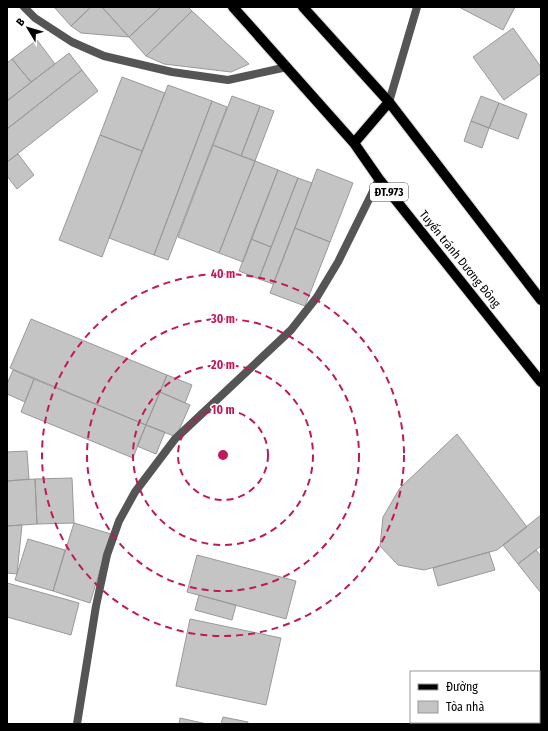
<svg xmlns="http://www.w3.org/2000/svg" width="548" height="731" viewBox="0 0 548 731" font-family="'Fira Sans Condensed',sans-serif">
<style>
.building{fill:#c4c4c4;stroke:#999}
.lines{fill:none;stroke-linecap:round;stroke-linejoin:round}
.primary-casing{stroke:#dbdbdb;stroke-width:12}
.minor{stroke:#555;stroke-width:8}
.primary{stroke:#000;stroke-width:10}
.ring{fill:none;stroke:#c2185b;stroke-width:2;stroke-dasharray:7 5}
.labels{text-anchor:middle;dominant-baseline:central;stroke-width:3;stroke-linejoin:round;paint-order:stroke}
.shield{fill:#fff;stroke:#4c4c4c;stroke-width:1}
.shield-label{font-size:11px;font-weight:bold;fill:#000}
.street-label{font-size:12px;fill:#000;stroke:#fff}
.centre{fill:#c2185b;stroke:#fff;stroke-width:2}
.ring-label{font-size:12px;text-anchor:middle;font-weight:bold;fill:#c2185b;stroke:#fff;stroke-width:3;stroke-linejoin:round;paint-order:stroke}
</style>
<rect width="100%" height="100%" fill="#fff"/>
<!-- building -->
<path class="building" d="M54,7H91L71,26Z
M91,7H102L129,37L81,33L71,26Z
M102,7H161L129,37Z
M161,7H188L192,11L146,56L129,37Z
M459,7H515L503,30Z
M192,11L249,64L231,72L164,64L146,56Z
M513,28L541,67V73L504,100L473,57Z
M37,40L55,64L31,82L12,59Z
M69,53L82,70L7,129V101Z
M12,59L31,82L7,101V63Z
M82,70L98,91L7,162V129Z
M122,77L165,93L142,151L100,135Z
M168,85L212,101L154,255L109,238Z
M232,96L260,106L241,156L213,145Z
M481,96L499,103L489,128L471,121Z
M212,101L227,107L168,260L154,255Z
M499,103L527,114L518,139L489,128Z
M260,106L274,111L255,161L241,156Z
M471,121L489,128L482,148L464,141Z
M100,135L142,151L102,257L59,240Z
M213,145L255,161L219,253L178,237Z
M18,154L34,175L17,189L7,176V162Z
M255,161L278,170L243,262L219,253Z
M317,169L353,183L330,242L295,228Z
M278,170L298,178L271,247L251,239Z
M298,178L312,183L273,284L259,279Z
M295,228L330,242L305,306L270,293Z
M251,239L271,247L259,279L239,271Z
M31,319L167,375L146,425L10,368Z
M13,370L34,379L25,402L7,394V384Z
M167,375L192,385L185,403L160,392Z
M34,379L146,425L133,458L21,412Z
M160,392L190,405L176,437L146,425Z
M146,425L165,432L156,454L137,446Z
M457,434L527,527L497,550L424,570L398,565L380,546L383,517L400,488Z
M27,451L29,479L7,481V452Z
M72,478L74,523L37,524L35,479Z
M35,479L37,524L7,526V481Z
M541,515V546L518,564L503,545Z
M74,523L111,534L90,603L53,591Z
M22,525L17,574L7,573V526Z
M28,539L65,550L53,591L15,580Z
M536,550L541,556V593L518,564Z
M489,552L495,570L438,586L433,568Z
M197,555L296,581L286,619L187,592Z
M7,583L79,603L71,635L7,617Z
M199,595L236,605L232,620L195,610Z
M190,619L281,638L266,705L176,686Z
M223,717L248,722V724H221Z
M180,718L207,724H179Z"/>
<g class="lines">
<!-- primary casing -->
<g class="primary-casing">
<path id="primary" d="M233,7L354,143L379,179L541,382
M303,7L389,102L541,300
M354,143L389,102"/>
</g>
<!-- minor -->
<path class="minor" d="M24,7L35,18L72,42L104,56L172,72L228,80L287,67
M389,102L417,7
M77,724L96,606L107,555L119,521L135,492L175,439L291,330L317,297L338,262L379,179"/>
<!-- primary -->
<use href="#primary" class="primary"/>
</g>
<!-- distance rings -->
<g class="ring">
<circle cx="223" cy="455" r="45"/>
<circle cx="223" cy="455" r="90"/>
<circle cx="223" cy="455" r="136"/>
<circle cx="223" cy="455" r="181"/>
</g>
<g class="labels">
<!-- shield labels -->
<rect class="shield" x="370" y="183" width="38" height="18" rx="3"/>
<g class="shield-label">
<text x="389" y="192">ĐT.973</text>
</g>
<!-- street labels -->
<g class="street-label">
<text transform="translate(460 259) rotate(51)">Tuyến tránh Dương Đông</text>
</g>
</g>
<circle cx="223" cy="455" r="6" class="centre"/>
<g class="ring-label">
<text x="223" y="278">40 m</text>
<text x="223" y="323">30 m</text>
<text x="223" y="369">20 m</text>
<text x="223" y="414">10 m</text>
</g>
<!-- border -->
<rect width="548" height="731" fill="none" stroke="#000000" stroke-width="16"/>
<!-- legend -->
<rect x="410" y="671" width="130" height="52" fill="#ffffff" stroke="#999999"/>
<rect x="418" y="684" width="20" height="6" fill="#000000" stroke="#999999"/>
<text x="446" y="691" font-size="12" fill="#000000">Đường</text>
<rect x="418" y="701" width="20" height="12" fill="#c4c4c4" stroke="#999999"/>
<text x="446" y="711" font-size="12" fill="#000000">Tòa nhà</text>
<!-- north arrow -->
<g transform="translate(28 28) rotate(308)" stroke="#ffffff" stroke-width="3" paint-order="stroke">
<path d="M0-3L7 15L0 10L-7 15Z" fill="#000000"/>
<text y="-6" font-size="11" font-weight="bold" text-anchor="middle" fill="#000000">B</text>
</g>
</svg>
